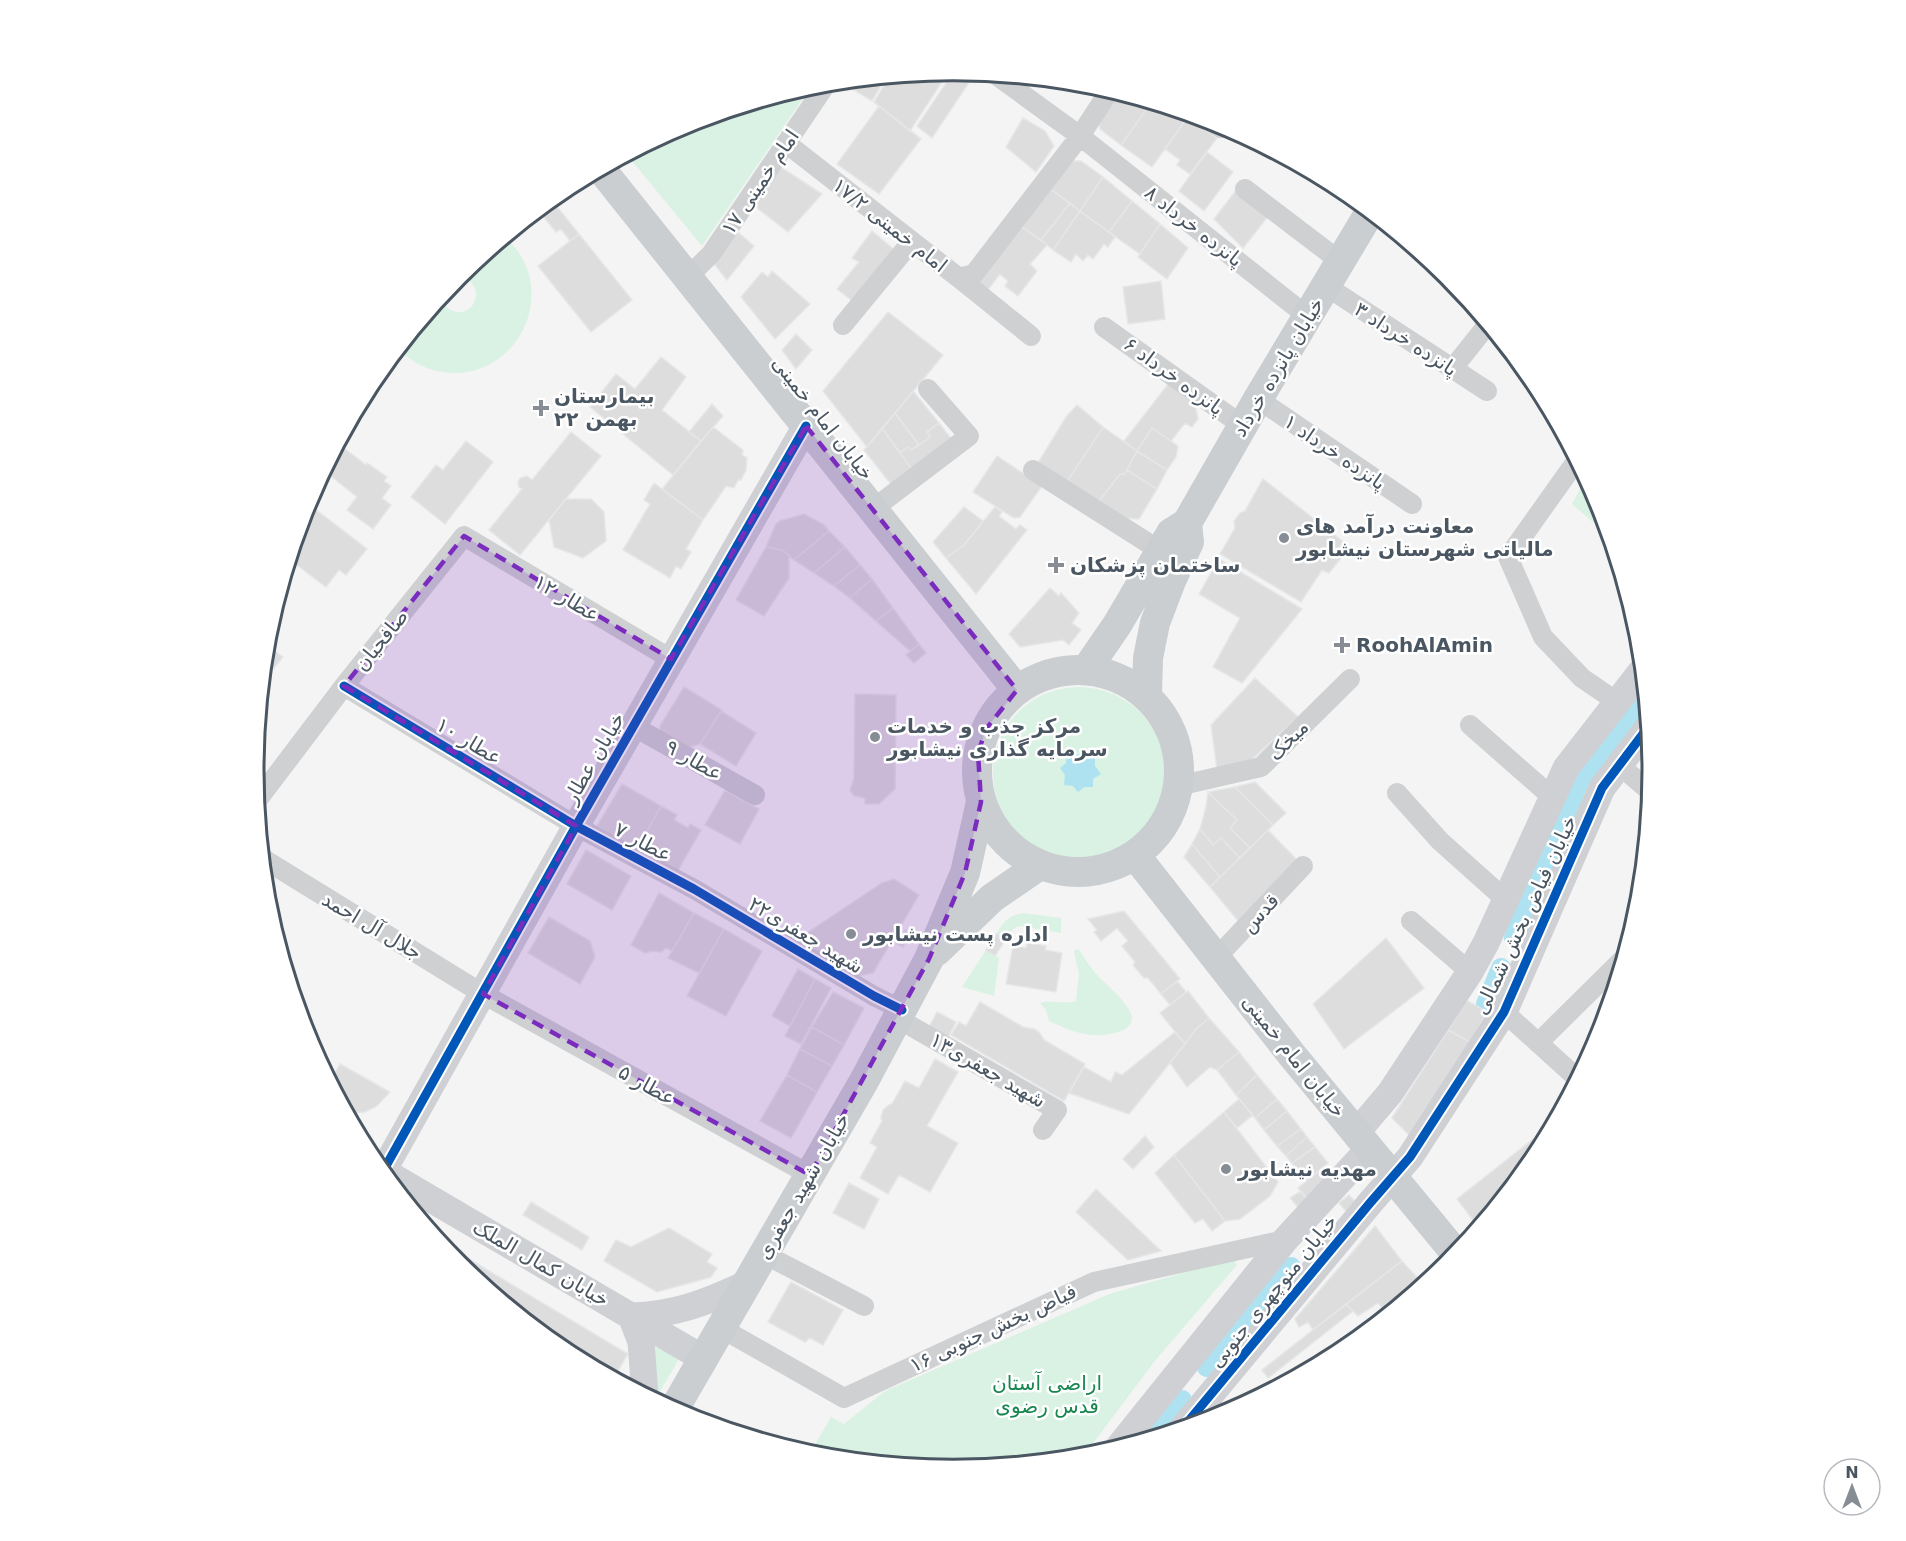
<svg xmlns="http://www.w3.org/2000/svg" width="1906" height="1541" viewBox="0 0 1906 1541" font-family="'DejaVu Sans','Noto Sans Arabic',sans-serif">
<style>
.green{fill:#d9f2e3}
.water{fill:#aee2f0}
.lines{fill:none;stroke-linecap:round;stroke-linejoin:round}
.canal{stroke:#aee2f0;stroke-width:20}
.building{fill:#ddddde;stroke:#e5e6e7;stroke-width:1.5}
.street{stroke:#ced0d2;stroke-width:20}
.secondary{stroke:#ced0d4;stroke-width:27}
.primary{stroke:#caced1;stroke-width:30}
.cycleway-casing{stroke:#fff;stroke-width:13}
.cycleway{stroke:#0057b8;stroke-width:9}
.marked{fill:#7b2cbf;fill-opacity:0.2;stroke:#7b2cbf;stroke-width:4.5;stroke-dasharray:12 8;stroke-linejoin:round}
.poi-dot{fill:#868d94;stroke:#fff;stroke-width:2}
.labels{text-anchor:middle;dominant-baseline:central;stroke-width:5;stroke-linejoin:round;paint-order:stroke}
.street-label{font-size:20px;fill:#4a5661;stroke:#fff}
.poi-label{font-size:20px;font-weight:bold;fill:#4a5661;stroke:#fff;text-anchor:start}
.park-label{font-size:20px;fill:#17864f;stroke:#fff}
.rim{fill:none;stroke:#4a5661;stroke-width:3}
</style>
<rect width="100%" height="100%" fill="#f4f4f4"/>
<!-- green -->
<path class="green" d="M812,85L702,246L627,155L685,124Z
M505,237C565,290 515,388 437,371C422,368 409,359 398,349L441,296C443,303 446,308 453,311C477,320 488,279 457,277Z
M1586,478L1600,503L1610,537L1572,504Z
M993 773a86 86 0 1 1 172 0a86 86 0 1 1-172 0Z
M1023,913L1061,918V933L1020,926L1014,928L1006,939L997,933C1004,921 1009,915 1023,913Z
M1076,949L1079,950C1086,960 1093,972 1102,980C1111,989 1121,997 1128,1008C1145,1034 1100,1037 1085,1034C1072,1032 1061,1026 1049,1021L1046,1010L1040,1003C1052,999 1064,1005 1076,1001L1079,974L1074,952Z
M986,950L999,958L994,996L962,987Z
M1233,1259L1237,1265L1154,1362L1082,1458L953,1470L816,1457L809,1455L831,1417L844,1424L885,1391L1112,1293Z
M649,1343L679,1359L656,1398Z"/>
<!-- water -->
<path class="water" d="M1083,751L1087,756H1095V766L1101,774L1093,779V787H1084L1078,792L1073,786L1064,785L1065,775L1060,768L1066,763L1067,754L1077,755Z"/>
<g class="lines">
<!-- canal -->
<path class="canal" d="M1514,938L1580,780L1646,700
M1486,1004L1501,968
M1207,1367L1291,1267
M1149,1439L1182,1400"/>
</g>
<!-- building -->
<path class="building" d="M949,71L910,131L874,102L889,77Z
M954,71L970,81L932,138L917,126Z
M886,77L872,101L841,82Z
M1116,92L1151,103L1121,145L1100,129L1098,117Z
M1151,103L1178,111L1187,118L1152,167L1121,145Z
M879,106L921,139L879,194L837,164Z
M1023,118L1045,131L1054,146L1036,172L1006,147Z
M1187,118L1217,138L1190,174L1177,165L1180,160L1165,149Z
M1207,152L1233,172L1204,211L1179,191Z
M1070,161H1081L1103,177L1080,211L1049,188Z
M779,166L822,194L788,232L752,204Z
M1103,177L1132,201L1109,232L1080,211Z
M1049,188L1070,203L1041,240L1022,227Z
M1237,189L1270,214L1243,248L1214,219Z
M551,199L579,234L570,241L561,229L556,232L538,210Z
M1132,201L1160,224L1140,254L1109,232Z
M1070,203L1080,211L1053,250L1041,240Z
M1080,211L1115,237L1108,247L1104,244L1093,259L1088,255L1083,261L1076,254L1071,262L1053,250Z
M1160,224L1188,248L1167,279L1138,257Z
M1022,227L1047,245L1030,264L1037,271L1018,296L1005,286L1008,281L1000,274L986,292L976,285Z
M872,231L896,251L855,303L837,289L859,262L852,258Z
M732,233H739L754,246L727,280L715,265V253Z
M579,234L632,300L591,332L538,266Z
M772,271L810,304L775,339L741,297L762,272L768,277Z
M1161,281L1165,319L1128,324L1123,287Z
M888,312L943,355L867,447L823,391Z
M796,334L812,350L796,369L782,350Z
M661,357L686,377L662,410L701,441L673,475L590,407L616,374L635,389Z
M1169,383L1195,404L1198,419L1192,427L1185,423L1171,441L1152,428L1137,451L1124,441Z
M913,391L939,423L927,432L930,437L919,445L895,413Z
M712,404L723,416L701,441L689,432Z
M1077,405L1103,427L1067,482L1038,463L1066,417Z
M895,413L919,445L911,450L908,447L900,453L882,428Z
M939,423L953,441L914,472L900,453L908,447L911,450L930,437L927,432Z
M713,427L743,450L742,455L747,458L746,470L741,480H738L734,488L726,486L703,520L662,489Z
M1103,427L1137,451L1125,474H1120L1099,501L1067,482Z
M882,428L914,472L900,483H890L864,450Z
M1152,428L1178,446L1176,457L1167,470L1137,451Z
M571,432L601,456L520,555L489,530L522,489L519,487L518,483L520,478L527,476L532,480Z
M341,437L348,442L344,448L366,465L367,463L387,477L384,481L391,486L382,498L391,505L373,529L347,510L357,497L332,477L327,483L324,480L307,501Z
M466,441L493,462L445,524L411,497L436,465L443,470Z
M1137,451L1167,470L1157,489L1127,470Z
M997,456L1042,486L1020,517L1014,518L973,492Z
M1127,470L1157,489L1139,519L1121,518L1099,501L1120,474H1125Z
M1263,479L1350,547L1329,573L1322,570L1301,602L1220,554L1235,528L1234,521L1240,513L1245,511Z
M654,483L703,520L686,549L691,552L681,569L676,566L670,578L623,550L650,504L644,500Z
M566,499H591L604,512L606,541L583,558L554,547L549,520Z
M306,502L367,549L346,575L339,570L326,587L289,559Z
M964,507L983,521L964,545L946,558L933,542Z
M995,507L1002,512L999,516L1016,529L1020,525L1027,530L976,594L946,558L964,545Z
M804,514L823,524L829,531L794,560L782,550L766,547L776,524L780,521Z
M829,531L845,547L814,573L794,560Z
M766,547L782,550L789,555V578L764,616L736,600Z
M845,547L860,565L834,586L814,573Z
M1219,559L1302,609L1242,683L1213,667L1240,618L1199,594Z
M860,565L872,579L850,598L834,586Z
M872,579L893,608L876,621L850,598Z
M1050,588L1059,596L1061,593L1079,613L1072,623L1081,630L1069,645L1063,640L1020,647L1009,634Z
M893,608L919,644L910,651L876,621Z
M266,644L283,657L265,679L262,677Z
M919,644L926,653L914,663L906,655Z
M1255,678L1298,717L1249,762L1217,769L1211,725Z
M684,687L722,710L700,744L686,748L660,732V726Z
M855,694L896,695L895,789L879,804H865V798L854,796L850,790L854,778Z
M721,711L756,733L736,766L700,744Z
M1255,782L1286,813L1273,825L1235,787Z
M622,784L661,806L637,849L597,826Z
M1235,787L1273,825L1250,848L1230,828L1237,820L1208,792Z
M725,790L759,809L740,844L705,825Z
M1208,792L1237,820L1230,828L1250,848L1240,858L1221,838L1213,845L1200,829L1206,807Z
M661,806L677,815L674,820L688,828L690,824L701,830L677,872L637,849Z
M1200,829L1213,845L1221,838L1240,858L1220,877L1192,844Z
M1268,830L1300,863L1239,922L1210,887Z
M1192,844L1220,877L1210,887L1184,857Z
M586,850L631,876L612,910L567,884Z
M894,879L919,895L873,973L857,976L795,941L882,883Z
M659,893L694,913L672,951L666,948L661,952L652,951L645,953L631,945Z
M1124,911L1180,979L1161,994L1148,978H1144L1133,965L1135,962L1122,946L1128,941L1117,928L1101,941L1094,932L1097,930L1088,919Z
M694,913L724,929L699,973L668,958Z
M549,917L590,941L595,957L580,984L528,953Z
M724,929L762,951L726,1016L687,996Z
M905,930L911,932L903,947L897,944Z
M997,933L1006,939L995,956L986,950Z
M1386,938L1424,988L1344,1049L1313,1004Z
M1027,942L1046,946L1045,950L1062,953L1056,992L1006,984L1013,946L1026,948Z
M798,969L815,979L790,1026L772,1016Z
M815,979L831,988L801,1044L785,1036Z
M1177,981L1186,992L1170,1005L1161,994Z
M1188,991L1209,1018L1197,1028L1185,1044L1160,1013Z
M833,992L864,1008L844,1045L812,1027Z
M1466,1000L1487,1012L1470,1042L1448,1030Z
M980,1002L1023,1027L1034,1029L1039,1032L1044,1040L1085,1064L1064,1101L951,1035L959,1022L966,1026Z
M937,1012L956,1022L946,1041L927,1031Z
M1209,1018L1239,1052L1217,1070L1210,1067L1187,1087L1170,1063L1197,1028Z
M812,1027L844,1045L832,1066L800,1049Z
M1448,1030L1470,1042L1412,1138L1392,1118Z
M1175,1032L1185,1044L1129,1114L1069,1093L1084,1067L1111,1082L1115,1072L1122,1075Z
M800,1049L832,1066L817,1092L787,1075Z
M1239,1052L1257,1075L1236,1095L1217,1070Z
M935,1059L958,1072L927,1126L958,1143L930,1192L899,1175L888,1194L860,1178L877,1147L870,1143L882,1121L881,1118L883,1110L889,1105L892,1104L905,1081L919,1088Z
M340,1064L390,1092L377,1106L365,1112L346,1113L330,1082Z
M787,1075L817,1092L791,1138L760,1121Z
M1257,1075L1277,1099L1255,1118L1236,1095Z
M1239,1099L1253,1115L1237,1128L1224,1112Z
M1277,1099L1287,1111L1264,1130L1255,1118Z
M1565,1104L1535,1160L1479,1228L1457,1199L1537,1136Z
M1287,1111L1301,1129L1277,1146L1264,1130Z
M1224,1112L1278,1182L1270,1196L1240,1219L1225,1221L1174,1155Z
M1301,1129L1307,1137L1286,1156L1277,1146Z
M1145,1136L1154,1147L1133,1169L1123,1159Z
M1307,1137L1315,1147L1292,1163L1286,1156Z
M1315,1147L1328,1163L1305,1182L1292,1163Z
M1174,1155L1225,1221L1212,1231L1203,1219L1195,1223L1155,1173Z
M1325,1166L1334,1175L1311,1204L1298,1188Z
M849,1183L879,1199L864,1229L833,1213Z
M1096,1189L1161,1251L1128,1260L1076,1212Z
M1301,1191L1311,1204L1303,1213L1290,1198Z
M1349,1195L1360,1207L1350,1216L1339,1203Z
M531,1202L589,1237L582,1250L523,1215Z
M1375,1226L1402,1261L1313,1330L1308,1322L1299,1327L1295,1319Z
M669,1228L712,1254L707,1262L717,1268L711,1277L657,1292L604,1261L616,1240L631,1247Z
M469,1259L628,1354L616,1374L522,1318L463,1269Z
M1402,1261L1424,1285L1388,1315L1378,1303L1358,1316L1346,1304Z
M791,1282L843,1310L823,1345L810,1338L805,1342L768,1322Z
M1346,1304L1353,1311L1268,1378L1262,1370Z"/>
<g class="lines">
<!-- street -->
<path class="street" d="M996,75L1080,136L1307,316
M1208,120L1221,128
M786,143L959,278L974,274L1080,136L1110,90
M1245,189L1341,262
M688,277L711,254L827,83
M959,278L1031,336
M1326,286L1487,391
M843,325L912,241
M1104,327L1243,426
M1453,368L1488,324
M1258,399L1412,504
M1577,460L1508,557L1543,637L1582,678L1617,702
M1033,470L1148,543L1161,550
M873,509L969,436L928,389
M344,686L576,826L694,889L874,996L902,1010
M1470,725L1553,798
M633,726L755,795
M1619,765L1651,792
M1178,786L1261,767L1350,679
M1397,793L1440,841L1506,900
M256,802L344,686L464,536L671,659
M262,858L483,994L810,1175
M1411,921L1470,972
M1216,958L1303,866
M1504,1012L1578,1079
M897,1018L1057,1110L1043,1130
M1538,1043L1625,957
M764,1254L864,1306
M721,1328L844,1398L1094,1282L1285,1240"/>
<!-- secondary -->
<path class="secondary" d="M1356,1133L1390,1093L1470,972L1486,943L1566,768L1643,669
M378,1168L704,1359
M382,1173L576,826L806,426
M645,1396L641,1342L631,1316C675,1315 707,1302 746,1284
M1182,1429L1370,1203L1410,1157L1504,1012L1602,788L1649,726
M1117,1449L1285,1240L1369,1149"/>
<!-- primary -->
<path class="primary" d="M601,169L1017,690
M1086,670L1117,625L1171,533L1187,523L1258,399L1370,212
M977 771a101 101 0 1 1 202 0a101 101 0 1 1-202 0Z
M1147,694L1148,658L1155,623L1171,581L1189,542L1187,523
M1135,855L1292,1055L1457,1255
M937,951L992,898L1040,865
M673,1411L864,1081L929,959L965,873L981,802"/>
<!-- cycleway casing -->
<g class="cycleway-casing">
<path id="cycleway" d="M344,686L576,826L694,889L874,996L902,1010
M382,1173L576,826L806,426
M1182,1429L1370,1203L1410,1157L1504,1012L1602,788L1649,726"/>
</g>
<!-- cycleway -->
<use href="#cycleway" class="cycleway"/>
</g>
<!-- marked area -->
<path class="marked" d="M806,426L1017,690L986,729L978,753L981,802L965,873L929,959L810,1175L483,994L576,826L344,686L464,536L671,659Z"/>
<!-- markers -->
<g class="poi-dot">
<path d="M538 399h6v6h6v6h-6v6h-6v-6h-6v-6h6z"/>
<circle cx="1284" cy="538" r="6"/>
<path d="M1053 556h6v6h6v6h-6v6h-6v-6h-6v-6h6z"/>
<path d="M1339 636h6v6h6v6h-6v6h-6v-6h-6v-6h6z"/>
<circle cx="875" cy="737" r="6"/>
<circle cx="851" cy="934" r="6"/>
<circle cx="1226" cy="1169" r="6"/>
</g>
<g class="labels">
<!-- street labels -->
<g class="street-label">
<text transform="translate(760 182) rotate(-56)">امام خمینی ۱۷</text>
<text transform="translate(890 225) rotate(38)">امام خمینی ۱۷/۲</text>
<text transform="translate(1194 226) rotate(38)">پانزده خرداد ۸</text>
<text transform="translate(1406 339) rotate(33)">پانزده خرداد ۳</text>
<text transform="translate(1278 367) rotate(-59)">خیابان پانزده خرداد</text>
<text transform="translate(1174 376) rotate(36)">پانزده خرداد ۶</text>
<text transform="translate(823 418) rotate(52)">خیابان امام خمینی</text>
<text transform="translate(1335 452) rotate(34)">پانزده خرداد ۱</text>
<text transform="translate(567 598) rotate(31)">عطار ۱۲</text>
<text transform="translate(381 640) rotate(-51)">صافحیان</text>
<text transform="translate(1288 740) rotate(-45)">میخک</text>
<text transform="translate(469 741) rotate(31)">عطار ۱۰</text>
<text transform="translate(594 758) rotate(-60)">خیابان عطار</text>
<text transform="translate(694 760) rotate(30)">عطار ۹</text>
<text transform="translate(643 842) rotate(28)">عطار ۷</text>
<text transform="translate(1260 913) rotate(-47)">قدس</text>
<text transform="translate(1525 915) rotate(-65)">خیابان فیاض بخش شمالی</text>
<text transform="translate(372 926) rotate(31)">جلال آل احمد</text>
<text transform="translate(806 935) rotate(31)">شهید جعفری۲۲</text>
<text transform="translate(1294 1056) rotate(51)">خیابان امام خمینی</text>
<text transform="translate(988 1070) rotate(30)">شهید جعفری۱۳</text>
<text transform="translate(647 1085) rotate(29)">عطار ۵</text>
<text transform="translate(803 1186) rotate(-60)">خیابان شهید جعفری</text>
<text transform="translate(541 1263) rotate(30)">خیابان کمال الملک</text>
<text transform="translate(1273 1291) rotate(-51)">خیابان منوچهری جنوبی</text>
<text transform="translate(993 1328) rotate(-25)">فیاض بخش جنوبی ۱۶</text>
</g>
<!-- poi labels -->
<g class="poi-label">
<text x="554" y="396">بیمارستان<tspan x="554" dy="23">۲۲ بهمن</tspan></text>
<text x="1296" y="526">معاونت درآمد های<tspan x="1296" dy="23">مالیاتی شهرستان نیشابور</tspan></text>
<text x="1070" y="565">ساختمان پزشکان</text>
<text x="1356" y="645">RoohAlAmin</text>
<text x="887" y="726">مرکز جذب و خدمات<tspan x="887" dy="23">سرمایه گذاری نیشابور</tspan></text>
<text x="863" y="934">اداره پست نیشابور</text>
<text x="1238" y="1169">مهدیه نیشابور</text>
</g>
<!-- park labels -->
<g class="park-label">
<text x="1047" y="1383">اراضی آستان<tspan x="1047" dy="23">قدس رضوی</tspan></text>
</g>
</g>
<!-- crop -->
<path d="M0 0H1906V1541H0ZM264 770a689 689 0 1 1 1378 0a689 689 0 1 1-1378 0Z" fill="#fff" fill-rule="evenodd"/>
<path class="rim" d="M264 770a689 689 0 1 1 1378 0a689 689 0 1 1-1378 0Z"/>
<!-- north arrow -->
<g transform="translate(1852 1487)"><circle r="28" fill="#ffffff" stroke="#b7bbc0" stroke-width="1.5"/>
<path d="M0-4.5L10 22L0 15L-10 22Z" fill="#868d94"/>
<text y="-9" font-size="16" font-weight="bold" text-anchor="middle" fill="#4a5661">N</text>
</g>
</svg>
